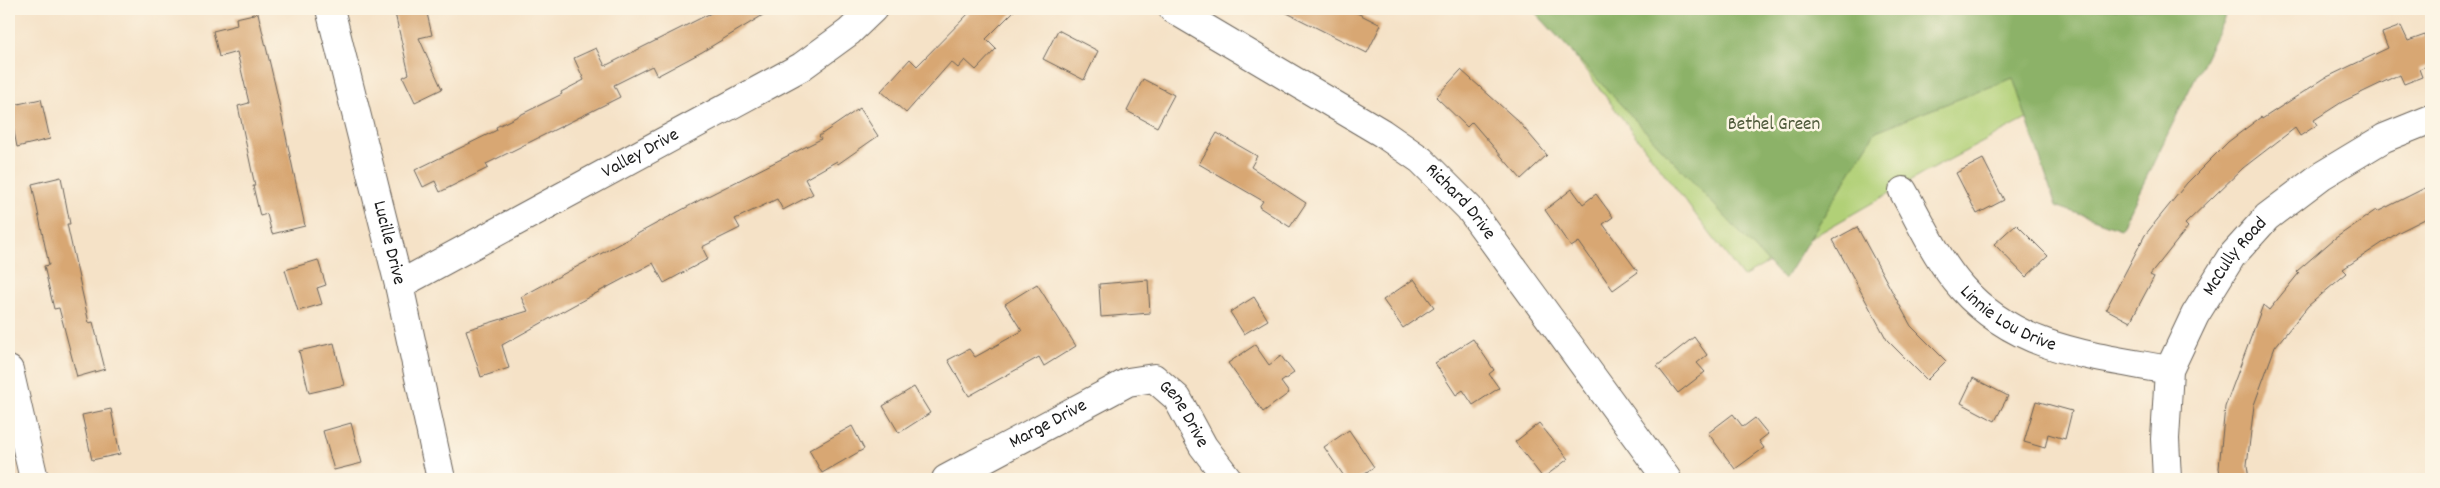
<svg xmlns="http://www.w3.org/2000/svg" width="2440" height="488" viewBox="0 0 2440 488" font-family="Dekko,sans-serif">
<style>
.green{fill:#b1d077;stroke:#66764a}
.forest{fill:#8cb268;stroke:#546742}
.building{fill:#d8a773}
.lines{fill:none;stroke-linecap:round;stroke-linejoin:round}
.street-casing{stroke:#686158;stroke-width:30}
.street{stroke:#fff;stroke-width:28}
.labels{text-anchor:middle;dominant-baseline:central;stroke-width:5;stroke-linejoin:round;paint-order:stroke}
.park-label{font-size:19px;fill:#505b3c;stroke:#fcf5e5}
.street-label{font-size:19px;fill:#1c1c1c;stroke:#fcf5e5}
</style>
<rect width="100%" height="100%" fill="#fcf5e5"/>
<filter id="ink" filterUnits="userSpaceOnUse"><feTurbulence type="fractalNoise" baseFrequency=".02" numOctaves="2"/><feDisplacementMap in="SourceGraphic" scale="10" xChannelSelector="R" yChannelSelector="G"/><feConvolveMatrix kernelMatrix="1 2 1 2 8 2 1 2 1" color-interpolation-filters="sRGB"/></filter>
<filter id="wash" filterUnits="userSpaceOnUse"><feTurbulence type="fractalNoise" baseFrequency=".0096" numOctaves="4" result="noise"/><feDisplacementMap in="SourceGraphic" scale="20" xChannelSelector="R" yChannelSelector="G"/><feGaussianBlur stdDeviation="1.12" result="paint"/><feColorMatrix in="noise" values="0 0 0 0 0 0 0 0 0 0 0 0 0 0 0 0 0 1.4 0 .05"/><feComposite in="paint" operator="in"/></filter>
<g filter="url(#wash)">
<rect width="100%" height="100%" fill="#f5e2c7"/>
<!-- green -->
<path class="green" d="M1539,9H2236L1926,172L1743,277Z"/>
<!-- forest -->
<path class="forest" d="M1532,9H2229L2121,229L2056,206L2013,78L1876,131L1784,280Z"/>
<g id="blocks">
<!-- building -->
<path class="building" d="M394,9H426L432,35L419,38L442,89L415,102L403,77L409,74Z
M719,9H773L702,52L657,76L652,66L614,85L620,97L486,164L488,168L440,192L435,181L423,187L415,170L497,130L496,127L562,94L561,92L584,80L574,58L596,48L605,66Z
M973,9H1016L986,39L996,49L976,70L965,60L958,68L951,62L906,113L881,91L910,59L917,66Z
M1279,9H1349L1381,25L1367,53Z
M258,13L276,89L305,226L272,234L267,214L260,216L253,186H255L238,106L249,103L237,52L219,57L213,31L237,25L236,18Z
M2401,26L2408,41L2425,35L2431,52V64L2419,69L2422,77L2404,84L2400,75L2394,77L2342,102L2314,120L2317,125L2300,136L2295,128L2243,168L2185,224L2188,227L2150,275L2154,277L2130,322L2106,309L2145,235L2187,183L2228,142L2261,117L2262,119L2325,78L2388,48L2382,33Z
M1058,30L1098,51L1084,80L1043,59Z
M1461,70L1518,121L1547,155L1521,179L1472,122L1467,127L1436,97Z
M1143,79L1174,95L1157,127L1127,111Z
M41,99L50,139L17,147L9,106Z
M860,108L878,136L838,164L837,161L805,179L813,194L783,210L777,199L735,219L740,228L702,247L708,259L664,283L653,263L574,305L502,345L509,368L481,377L466,330L528,311L521,297L700,200L821,139L819,136Z
M1217,133L1257,156L1251,167L1306,203L1290,227L1259,207L1263,201L1199,164Z
M1983,159L2004,200L1977,214L1956,173Z
M61,177L70,224H67L89,323L93,322L105,369L77,377L59,308L54,309L44,266L49,265L32,184Z
M2431,185V216L2399,232L2343,269L2347,273L2308,306L2275,347L2254,405L2247,465L2249,479H2221L2219,468L2225,407L2263,305L2269,310L2299,273L2297,271L2334,239L2376,210L2377,212Z
M1572,189L1583,204L1596,194L1613,217L1603,224L1638,272L1613,290L1579,242L1571,247L1545,210Z
M2016,224L2048,256L2026,277L1994,244Z
M1857,227L1911,326L1946,361L1927,380L1887,340L1833,240Z
M318,260L326,285L317,288L322,304L298,311L285,270Z
M1414,279L1434,307L1403,328L1383,300Z
M1148,280L1150,313L1101,317L1099,284Z
M1037,284L1076,346L1044,366L1039,357L969,396L948,360L969,349L975,357L1022,331L1005,304Z
M1254,297L1268,320L1244,334L1230,312Z
M1694,337L1707,355L1697,363L1705,372L1678,393L1657,366Z
M1473,339L1494,370L1489,374L1499,388L1473,405L1463,390L1456,395L1435,363Z
M334,343L344,385L309,393L299,351Z
M1255,345L1269,365L1281,356L1294,373L1281,382L1289,393L1263,412L1228,363Z
M1973,378L2008,396L1995,421L1961,403Z
M914,387L930,413L899,433L883,406Z
M2036,401L2072,411L2065,439L2048,434L2045,448L2024,442Z
M111,409L120,454L92,460L82,415Z
M1733,414L1743,427L1755,418L1768,434L1759,441L1764,448L1735,469L1708,433Z
M351,423L362,463L334,470L323,431Z
M1539,423L1568,459L1543,478L1515,442Z
M852,426L864,449L822,473L809,450Z
M1349,430L1374,467L1356,479H1346L1324,447Z"/>
</g>
</g>
<g filter="url(#ink)">
<use href="#blocks" fill-opacity="0" stroke="#686158" stroke-width="1"/>
<g class="lines">
<!-- street casing -->
<g class="street-casing">
<g id="street">
<path id="s1" d="M330,9L399,285L441,479"/>
<path id="s2" d="M1173,9L1382,133L1421,160L1469,208L1667,479"/>
<path id="s3" d="M1903,191C1921,223 1937,260 1962,288C2017,350 2092,356 2169,370"/>
<path id="s4" d="M399,285L801,67L849,32L873,9"/>
<path d="M9,370L34,479"/>
<path id="s5" d="M946,479L1128,382L1154,378L1177,398L1203,446L1228,479"/>
<path id="s6" d="M2167,479L2165,439L2169,370L2195,315L2231,257L2267,217L2321,176L2384,138L2431,119"/>
</g>
</g>
<!-- street -->
<use href="#street" class="street"/>
</g>
</g>
<g class="labels">
<!-- park labels -->
<g class="park-label">
<text x="1774" y="125">Bethel Green</text>
</g>
<!-- street labels -->
<g class="street-label">
<text stroke="none"><textPath href="#s4" startOffset="275">Valley Drive</textPath></text>
<text stroke="none"><textPath href="#s2" startOffset="348">Richard Drive</textPath></text>
<text stroke="none"><textPath href="#s1" startOffset="241">Lucille Drive</textPath></text>
<text stroke="none"><textPath href="#s6" startOffset="241">McCully Road</textPath></text>
<text stroke="none"><textPath href="#s3" startOffset="170">Linnie Lou Drive</textPath></text>
<text stroke="none"><textPath href="#s5" startOffset="280">Gene Drive</textPath></text>
<text stroke="none"><textPath href="#s5" startOffset="116">Marge Drive</textPath></text>
</g>
</g>
<!-- margin -->
<rect width="2440" height="488" fill="none" stroke="#fcf5e5" stroke-width="30"/>
</svg>
